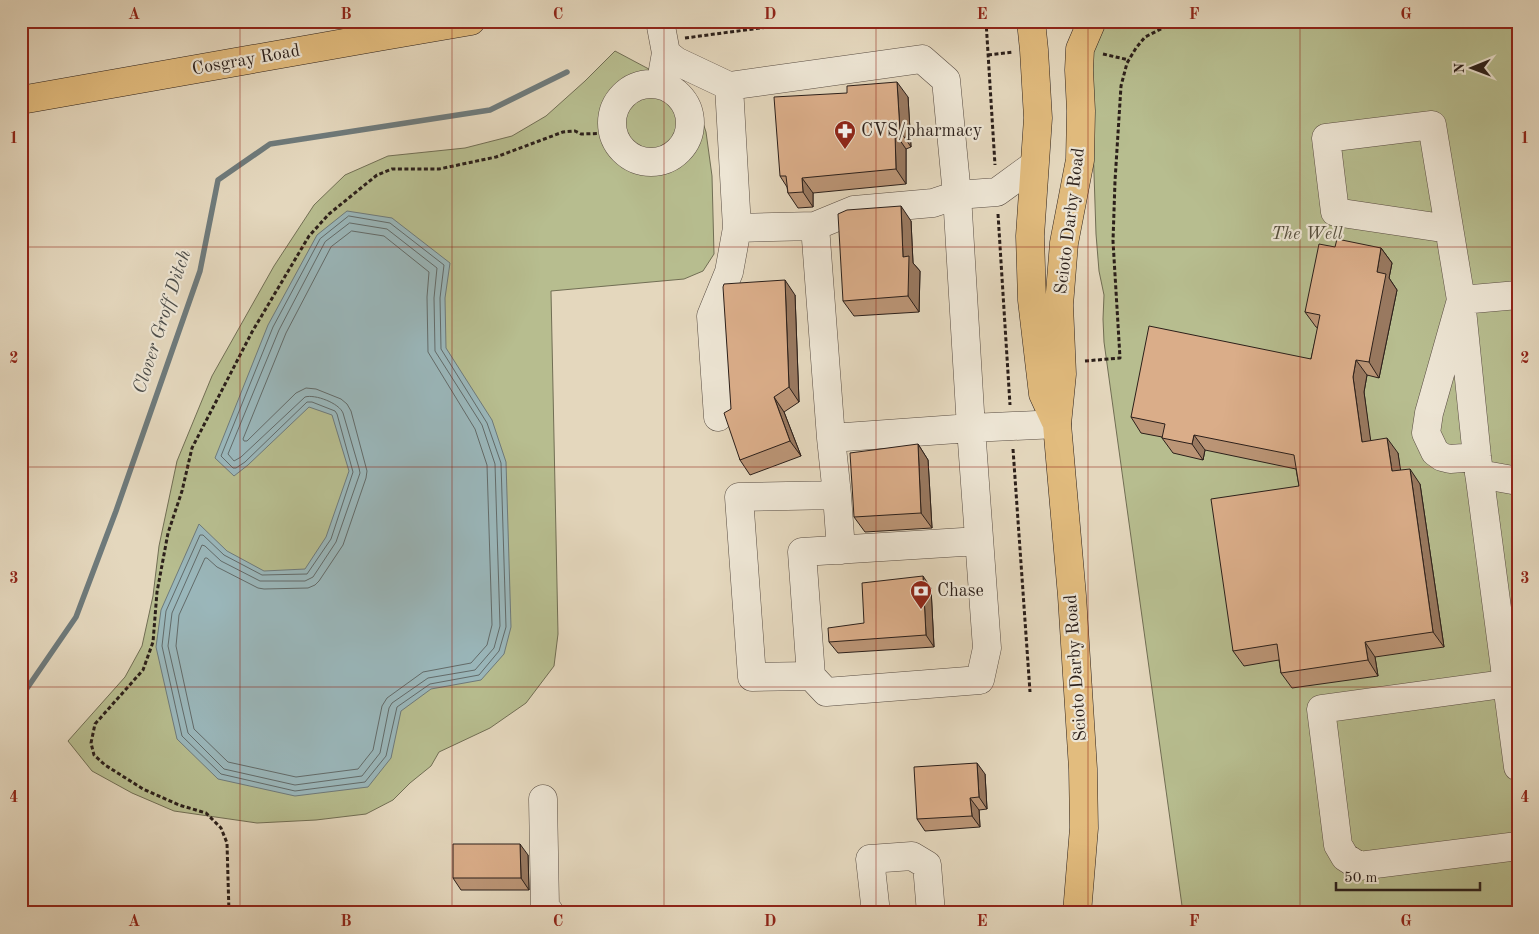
<svg xmlns="http://www.w3.org/2000/svg" width="1539" height="934" viewBox="0 0 1539 934" font-family="'Old Standard TT',serif">
<style>
.green{fill:#b7bd8f;stroke:#716e54}
.water{fill:#9ab7bb;stroke:#6e7a7b}
.lines{fill:none;stroke-linecap:round;stroke-linejoin:round}
.shore{stroke:#626b6a;stroke-width:1}
.stream{stroke:#6e7a7b;stroke-width:5.5}
.minor-casing{stroke:#594d43;stroke-width:29}
.major-casing{stroke:#2b1f1a;stroke-width:29}
.path{stroke:#2b1f1a;stroke-width:3;stroke-dasharray:4 2.5;stroke-linecap:butt}
.minor{stroke:#ede5d4;stroke-width:28}
.major{stroke:#e2bc7e;stroke-width:28}
.wall{fill:#bb9576;stroke:#2b1f1a}
.shaded-wall{fill:#997960;stroke:#2b1f1a}
.building{fill:#daad89;stroke:#2b1f1a}
.grid{fill:none;stroke:#8f2418;stroke-width:1;stroke-opacity:0.55}
.labels{text-anchor:middle;dominant-baseline:central;stroke-width:4.5;stroke-linejoin:round;paint-order:stroke}
.street-label{font-size:18px;fill:#2b1f1a;stroke:#ede5d4}
.poi-label{font-size:18px;fill:#2b1f1a;stroke:#ede5d4;text-anchor:start}
.park-label{font-size:18px;font-style:italic;fill:#554e3d;stroke:#ede5d4}
.water-label{font-size:19px;font-style:italic;fill:#4c4d4a;stroke:#ede5d4}
.neatline{fill:none;stroke:#8f2418;stroke-width:2}
.grid-label{font-size:16px;text-anchor:middle;font-weight:bold;fill:#8f2418}
</style>
<rect width="100%" height="100%" fill="#e4d7bd"/>
<filter id="stains"><feTurbulence type="fractalNoise" baseFrequency=".004" numOctaves="4"/><feColorMatrix values="0 0 0 0 .2 0 0 0 0 .09 0 0 0 0 .02 0 0 0 .5 -.17"/></filter>
<radialGradient id="worn" r=".72"><stop offset=".6" stop-color="#630" stop-opacity="0"/><stop offset="1" stop-color="#630" stop-opacity=".3"/></radialGradient>
<!-- green -->
<path class="green" d="M1089,21H1518V913H1183L1104,342L1103,319L1104,295L1099,271L1096,234Z
M615,51L677,84L695,98L706,132L712,176L714,254L703,271L684,279L551,291L558,634L554,666L526,703L490,728L439,752L431,766L410,783L393,800L366,814L316,820L257,823L174,811L132,793L92,771L68,741L125,677L142,646L153,596L159,546L177,461L212,376L274,266L314,205L345,175L388,156L465,148L512,136L546,116L585,81Z"/>
<!-- water -->
<path class="water" d="M347,211L392,218L450,263L445,298L446,348L492,420L506,462L511,627L504,654L481,680L431,689L401,711L391,758L368,787L295,796L218,779L177,739L156,647L161,610L199,524L227,551L264,571L305,569L326,537L349,471L332,415L309,407L248,465L234,476L215,458L268,325L317,235Z"/>
<g class="lines">
<!-- shore -->
<path class="shore" d="M349,216L390,223L444,265L440,298L441,349L487,423L501,463L506,627L499,651L479,675L430,684L397,707L386,756L365,782L295,791L221,774L182,736L162,646L166,611L200,535H203L224,555L262,575L307,574L331,539L353,472L337,414L335,411L312,402H307L245,462L236,468H233L221,456L273,327L320,239Z
M350,223L387,229L437,268L434,298L435,351L482,425L495,464L500,626L494,648L475,670L428,678L392,703L389,708L380,753L362,776L295,785L224,769L188,733L168,646L172,613L202,545L205,546L221,561L260,581H305L313,577L336,542L360,473L359,468L343,413C339,403 315,394 305,397L241,457L234,461L228,454L279,330L325,242Z
M352,231L384,236L429,272L427,297L428,352L475,429L487,465L492,625L487,645L471,663L423,672L387,698L382,706L373,750L358,769L296,777L228,762L194,729L176,646L179,615L205,558H207L217,567L258,588L264,589L308,588L315,585L319,581L343,545L366,478L367,471L351,411L347,404L341,399L316,389L306,388L296,393L247,441H244L243,439L286,333L331,247Z"/>
<!-- stream -->
<path class="stream" d="M21,697L76,617L116,511L200,271L218,180L270,144L490,110L567,72"/>
<!-- minor casing -->
<g class="minor-casing">
<path id="minor" d="M660,21L666,53L663,70
M666,53L676,61L729,86L922,59L946,80L957,195L971,428L987,648L980,680L826,692L811,676L752,677L739,497L837,495L831,438L815,226
M612 123a39 39 0 1 1 78 0a39 39 0 1 1-78 0Z
M737,228L815,226L854,210L933,203L957,195L997,192L1034,165
M1449,229L1335,212L1326,138L1432,125L1461,300L1477,457L1518,767
M718,417L711,316L729,272L737,228L729,86
M831,438L971,428L1057,424
M1477,457L1450,459L1442,457L1435,452L1426,433L1429,413L1461,300L1518,295
M1479,474L1518,481
M837,495L841,550
M811,676L802,552L979,541
M1518,682L1321,709L1338,845L1345,857L1359,866L1518,846
M543,799L545,906L550,913
M876,913L870,859L912,856L927,865L931,913"/>
</g>
<!-- major casing -->
<g class="major-casing">
<path id="major" d="M1031,21L1034,50L1038,118L1030,236L1032,300L1043,394L1055,420
M21,100L378,37L471,21
M1077,913L1084,828L1083,769L1072,596L1057,424L1062,374L1059,305L1064,243L1080,160L1081,111L1079,70L1080,49L1092,21"/>
</g>
<!-- path -->
<path class="path" d="M986,21L995,165
M685,38L813,21
M1103,54L1129,60
M988,55L1013,52
M998,214L1010,405
M1085,361L1120,358L1113,241L1115,181L1121,86L1127,63L1136,48L1145,37L1177,21
M1013,449L1030,692
M229,913L227,843L221,828L206,813L179,805L143,789L105,765L94,755L91,743L95,724L143,670L153,642L157,592L168,533L182,491L192,448L252,332L309,236L329,214L377,175L392,169H439L496,157L563,132L575,131L581,134L613,133"/>
<!-- minor -->
<use href="#minor" class="minor"/>
<!-- major -->
<use href="#major" class="major"/>
</g>
<!-- wall -->
<path class="wall" d="M908,97L911,147L906,149V184L813,193V207L798,208L788,193L787,187L780,176Z
M911,221L913,263L920,271L919,312L854,316L843,301Z
M1335,247L1381,248L1392,263L1389,278L1397,290L1379,378L1367,375L1364,392L1370,440L1398,453L1400,470L1420,484L1444,647L1375,657L1378,676L1292,688L1281,673L1279,660L1244,666L1233,651L1299,486L1296,469L1205,450L1203,460L1173,453L1162,438V437L1141,433L1131,417L1311,359L1318,328L1316,327L1305,312Z
M795,295L799,402L784,412L801,456L750,475L740,460L731,409Z
M918,444L928,460L932,528L865,532L854,517Z
M931,588L934,647L838,653L829,642Z
M985,774L987,809L979,810L980,827L925,831L917,819Z
M528,855L529,890H461L453,878Z"/>
<!-- shaded-wall -->
<path class="shaded-wall" d="M897,82L908,97L911,147L900,131Z
M895,133L906,149V184L896,169Z
M802,178L813,193V207L803,192Z
M901,206L911,221L913,263L920,271L919,312L908,296L903,257Z
M1381,248L1392,263L1389,278L1397,290L1379,378L1369,362L1377,272Z
M785,280L795,295L799,402L789,387Z
M1356,360L1367,375L1364,392L1373,457L1362,442L1353,377Z
M774,397L784,412L801,456L790,441Z
M1194,435L1205,450L1203,460L1192,444Z
M1387,438L1398,453L1403,486L1392,471Z
M918,444L928,460L932,528L921,513Z
M1410,469L1420,484L1444,647L1433,632Z
M923,576L931,588L934,647L926,635Z
M1365,642L1375,657L1378,676L1368,660Z
M977,763L985,774L987,809L979,797Z
M970,798L979,810L980,827L972,816Z
M520,844L528,855L529,890L521,878Z"/>
<!-- building -->
<path class="building" d="M897,82L900,131L895,133L896,169L802,178L803,192L788,193L786,176H780L774,97L847,93V86Z
M901,206L903,257L909,256L908,296L843,301L838,214L847,210Z
M1337,239L1381,248L1377,272L1386,274L1369,362L1356,360L1353,377L1362,442L1387,438L1392,471L1410,469L1433,632L1365,642L1368,660L1281,673L1277,644L1233,651L1211,499L1299,486L1294,455L1194,435L1192,444L1162,438L1165,424L1131,417L1149,326L1311,359L1320,315L1305,312L1319,244L1335,247Z
M785,280L789,387L774,397L790,441L740,460L724,413L731,409L723,287L724,284Z
M918,444L921,513L854,517L850,453Z
M923,576L926,635L829,642L828,628L864,623L862,583Z
M977,763L979,797L970,798L972,816L917,819L914,767Z
M453,844H520L521,878H453Z"/>
<!-- grid -->
<path class="grid" d="M240,21V913M452,21V913M664,21V913M876,21V913M1088,21V913M1300,21V913M21,247H1518M21,467H1518M21,687H1518"/>
<!-- icons -->
<defs>
<g id="pharmacy-pin" transform="scale(1.125)"><path d="M0 17L-7.5 6A9.5 9.5 0 1 1 7.5 6Z" fill="#8f2418" stroke="#ede5d4"/><path d="M-2-6h4v4h4v4h-4v4h-4v-4h-4v-4h4Z" fill="#fff"/></g>
<g id="bank-pin" transform="scale(1.125)"><path d="M0 17L-7.5 6A9.5 9.5 0 1 1 7.5 6Z" fill="#8f2418" stroke="#ede5d4"/><path d="M-6-4H6V4H-6ZM0-2.3a2.3 2.3 0 1 0 0 4.6a2.3 2.3 0 1 0 0-4.6Z" fill="#fff"/></g>
</defs>
<g fill-rule="evenodd">
<use href="#pharmacy-pin" x="845" y="131"/>
<use href="#bank-pin" x="921" y="591"/>
</g>
<g class="labels">
<!-- street labels -->
<g class="street-label">
<text transform="translate(246 60) rotate(-10)">Cosgray Road</text>
<text transform="translate(1070 221) rotate(-83)">Scioto Darby Road</text>
<text transform="translate(1076 668) rotate(-94)">Scioto Darby Road</text>
</g>
<!-- poi labels -->
<g class="poi-label">
<text x="861" y="131">CVS/pharmacy</text>
<text x="937" y="591">Chase</text>
</g>
<!-- park labels -->
<g class="park-label">
<text x="1307" y="234">The Well</text>
</g>
<!-- water labels -->
<g class="water-label">
<text transform="translate(163 322) rotate(-72)">Clover Groff Ditch</text>
</g>
</g>
<!-- margin -->
<rect width="1539" height="934" fill="none" stroke="#e4d7bd" stroke-width="55"/>
<!-- north arrow -->
<g transform="translate(1472 68) rotate(269)" stroke="#ede5d4" stroke-width="4" paint-order="stroke">
<path d="M0-4L9 19L0 12L-9 19Z" fill="#2b1f1a"/>
<text y="-8" font-size="14" font-weight="bold" text-anchor="middle" fill="#2b1f1a">N</text>
</g>
<!-- scale -->
<path d="M1336 882v8h144v-8" fill="none" stroke="#2b1f1a" stroke-width="2.5"/>
<text x="1344" y="882" font-size="15" fill="#2b1f1a" stroke="#ede5d4" stroke-width="4" paint-order="stroke">50 m</text>
<rect x="28" y="28" width="1484" height="878" class="neatline"/>
<g class="grid-label">
<text x="134" y="19">A</text>
<text x="346" y="19">B</text>
<text x="558" y="19">C</text>
<text x="770" y="19">D</text>
<text x="982" y="19">E</text>
<text x="1194" y="19">F</text>
<text x="1406" y="19">G</text>
<text x="14" y="143">1</text>
<text x="1525" y="143">1</text>
<text x="14" y="363">2</text>
<text x="1525" y="363">2</text>
<text x="14" y="583">3</text>
<text x="1525" y="583">3</text>
<text x="14" y="802">4</text>
<text x="1525" y="802">4</text>
<text x="134" y="926">A</text>
<text x="346" y="926">B</text>
<text x="558" y="926">C</text>
<text x="770" y="926">D</text>
<text x="982" y="926">E</text>
<text x="1194" y="926">F</text>
<text x="1406" y="926">G</text>
</g>
<rect width="100%" height="100%" filter="url(#stains)"/>
<rect width="100%" height="100%" fill="url(#worn)"/>
</svg>
